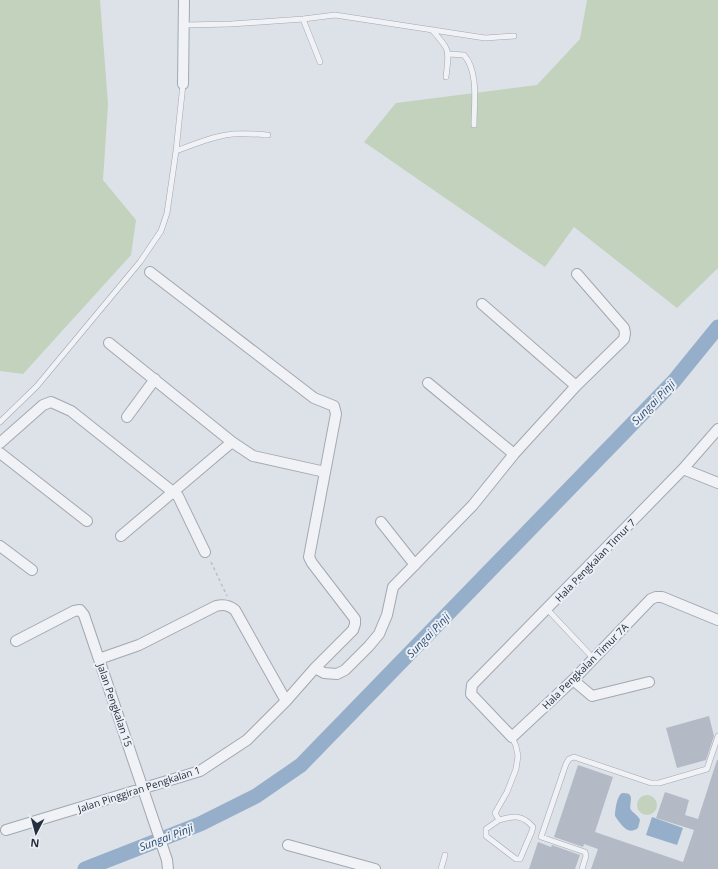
<svg xmlns="http://www.w3.org/2000/svg" width="718" height="869" viewBox="0 0 718 869" font-family="'Open Sans',sans-serif">
<style>
.green{fill:#c2d2bd}
.water{fill:#95aeca}
.lines{fill:none;stroke-linecap:round;stroke-linejoin:round}
.river{stroke:#95aeca;stroke-width:15}
.building{fill:#b4bac5}
.lane-casing{stroke:#a2a8b2;stroke-width:6}
.street-casing{stroke:#a2a8b2;stroke-width:12}
.path{stroke:#bbbfc6;stroke-width:1.5;stroke-dasharray:3 3;stroke-linecap:butt}
.lane{stroke:#f0f2f6;stroke-width:5}
.street{stroke:#f0f2f6;stroke-width:10}
.labels{text-anchor:middle;dominant-baseline:central;stroke-width:4;stroke-linejoin:round;paint-order:stroke}
.street-label{font-size:10px;fill:#252f3f;stroke:#ecf0f5}
.water-label{font-size:11px;font-style:italic;fill:#2e4d75;stroke:#ecf0f5}
</style>
<rect width="100%" height="100%" fill="#dde1e8"/>
<!-- green -->
<path class="green" d="M0,0H100L108,104L103,180L136,220L131,255L23,374L0,371Z
M587,0H718V268L677,308L574,227L545,267L364,142L396,103L537,85L580,39Z
M637 805a10 10 0 1 1 20 0a10 10 0 1 1-20 0Z"/>
<!-- water -->
<path class="water" d="M622,793C637,792 628,804 631,810C634,814 638,815 640,820L638,828C627,836 621,824 615,816C615,809 617,796 622,793Z
M652,817L683,828L677,845L646,835Z"/>
<g class="lines">
<!-- river -->
<path class="river" d="M85,869L200,824L256,796L301,765L674,381L718,327"/>
</g>
<!-- building -->
<path class="building" d="M709,716L714,736L706,760L677,768L666,728Z
M717,760H718V869H591L598,849L584,844L583,847L554,837L578,765L613,777L595,832L683,862L694,830L656,818L665,792L689,800L685,815L698,819Z
M538,842L551,847L552,845L580,855L575,869H529Z"/>
<g class="lines">
<!-- lane casing -->
<g class="lane-casing">
<path id="lane" d="M303,19L320,62
M185,25L231,24L303,19L335,15L485,38L514,36
M432,30C451,51 449,50 446,77
M449,54L464,55C479,72 474,104 474,125
M176,151C194,144 214,136 233,134C245,133 256,134 268,135
M0,422L37,386L140,262L161,231L167,213L176,151L183,84
M547,609L594,659
M499,820L486,829V836L516,859H520L532,831L533,827C522,814 513,816 499,820L495,813L507,792L516,769L518,756L516,746L512,737
M441,869L445,855
M582,869L586,856L585,852L541,837L566,764L569,759L574,757L651,783H659L707,769L718,736"/>
</g>
<!-- street casing -->
<g class="street-casing">
<path id="street" d="M183,84L184,0
M150,272L314,398L334,406L336,414L309,557L312,563L355,619V624L353,630L315,668L286,701
M482,304L576,386
M109,343L232,442L253,456L325,472
M428,383L514,454
M127,417L155,379
M718,429L683,469L472,685L471,694L512,737L573,680L651,599L656,597H662L718,620
M0,443L43,405L51,402L71,411L178,496L205,552
M0,453L87,521
M683,469L718,483
M381,522L415,565
M121,536L232,442
M0,546L32,570
M16,641L74,611L80,610L84,615L167,860L168,869
M315,668L324,673L337,674L345,670L369,646L379,634L387,615L393,587L473,505L514,454L576,386L624,339L625,333L624,328L577,274
M573,680L592,696L649,682
M6,830L200,771L247,740L286,701L235,610C229,605 224,604 216,606L139,645L99,659
M288,845L375,869"/>
</g>
<!-- path -->
<path class="path" d="M211,562L227,596"/>
<!-- lane -->
<use href="#lane" class="lane"/>
<!-- street -->
<use href="#street" class="street"/>
</g>
<g class="labels">
<!-- street labels -->
<g class="street-label">
<text transform="translate(595 560) rotate(-46)">Hala Pengkalan Timur 7</text>
<text transform="translate(585 666) rotate(-45)">Hala Pengkalan Timur 7A</text>
<text transform="translate(115 705) rotate(71)">Jalan Pengkalan 15</text>
<text transform="translate(139 789) rotate(-18)">Jalan Pinggiran Pengkalan 1</text>
</g>
<!-- water labels -->
<g class="water-label">
<text transform="translate(653 402) rotate(-46)">Sungai Pinji</text>
<text transform="translate(428 635) rotate(-46)">Sungai Pinji</text>
<text transform="translate(166 837) rotate(-21)">Sungai Pinji</text>
</g>
</g>
<!-- north arrow -->
<g transform="translate(36 833) rotate(186)" stroke="#ecf0f5" stroke-width="3" paint-order="stroke">
<path d="M0-3L7 15L0 10L-7 15Z" fill="#252f3f"/>
<text y="-6" font-size="11" font-weight="bold" text-anchor="middle" fill="#252f3f">N</text>
</g>
</svg>
